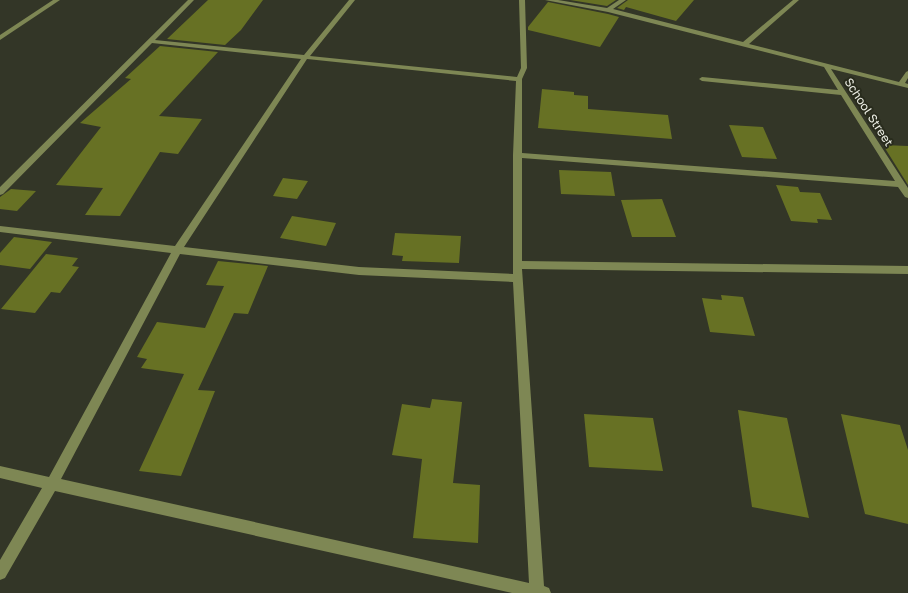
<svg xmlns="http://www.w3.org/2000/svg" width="908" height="593" viewBox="0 0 908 593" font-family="'Golos Text',sans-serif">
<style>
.building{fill:#677124}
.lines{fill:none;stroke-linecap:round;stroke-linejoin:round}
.street{fill:#7e8754;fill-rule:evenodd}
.labels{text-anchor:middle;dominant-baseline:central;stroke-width:4;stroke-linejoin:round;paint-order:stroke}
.far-street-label{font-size:12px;fill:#edefe5;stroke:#292c1d}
</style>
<rect width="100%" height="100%" fill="#333627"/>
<!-- building -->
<path class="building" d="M208,0H263L241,30L225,45L167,39Z
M570,0H616L607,6Z
M628,0H694L676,21L626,7L624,10L617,8Z
M548,2L608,14L619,17L600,47L528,30V27Z
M160,46L218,52L159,116L202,119L178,154L160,152L120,216L85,215L103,188L56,185L101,127L80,123L131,79L125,78Z
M542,89L574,92V95L588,96V109L668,115L672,139L538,128Z
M729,125L763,127L777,159L742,157Z
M883,145L908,146V185Z
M559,170L611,172L615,196L561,194Z
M283,178L308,181L297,199L273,196Z
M776,185L798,187L800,192L820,193L832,220L817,219L818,223L791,221Z
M11,189L36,191L17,211L0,209V197Z
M662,199L676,237H632L621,200Z
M292,216L336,223L326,246L280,238Z
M395,233L461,236L459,263L402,261L403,256L392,255Z
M14,237L52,242L30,269L0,265V253Z
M46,254L78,258L72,266L79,267L60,293L51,292L35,313L1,309Z
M218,261L268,266L248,314L234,313L198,390L215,391L181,476L139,471L184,374L141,368L147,359L137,357L157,322L205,328L224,286L206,285Z
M721,295L743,297L755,336L710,332L702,298L722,300Z
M432,399L462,402L453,483L480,485L478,543L413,538L422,459L392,455L402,404L430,408Z
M738,410L787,418L809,518L752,507Z
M584,414L653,418L663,471L589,467Z
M841,414L900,425L908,450V524L865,514Z"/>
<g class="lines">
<!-- street -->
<path class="street" d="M53,0H60L0,40V35Z
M188,0H194L155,40L304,55L349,0H355L310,56L517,77L521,68L519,0H525L527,68L522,79V153L895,181L841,95L702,81L699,79L702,77L838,90L824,67L608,12L545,0H558L607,8L619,0H626L613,9L743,42L793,0H799L749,44L899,82L906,72L908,71V78L905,83L908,84V88L831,69L908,188V198L905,197L898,187L522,158V261L908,266V274L522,269L544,586L549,588L551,593H512L55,491L5,578L0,580V560L42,488L0,478V466L49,477L171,253L0,232V226L175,246L301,59L152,43L3,194L0,195V187ZM307,59L516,81L513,155V274L359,267L184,247ZM180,254L359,275L513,282L529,583L61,479Z"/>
</g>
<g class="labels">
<!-- far-street labels -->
<g class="far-street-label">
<text transform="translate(869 112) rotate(57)">School Street</text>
</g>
</g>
</svg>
